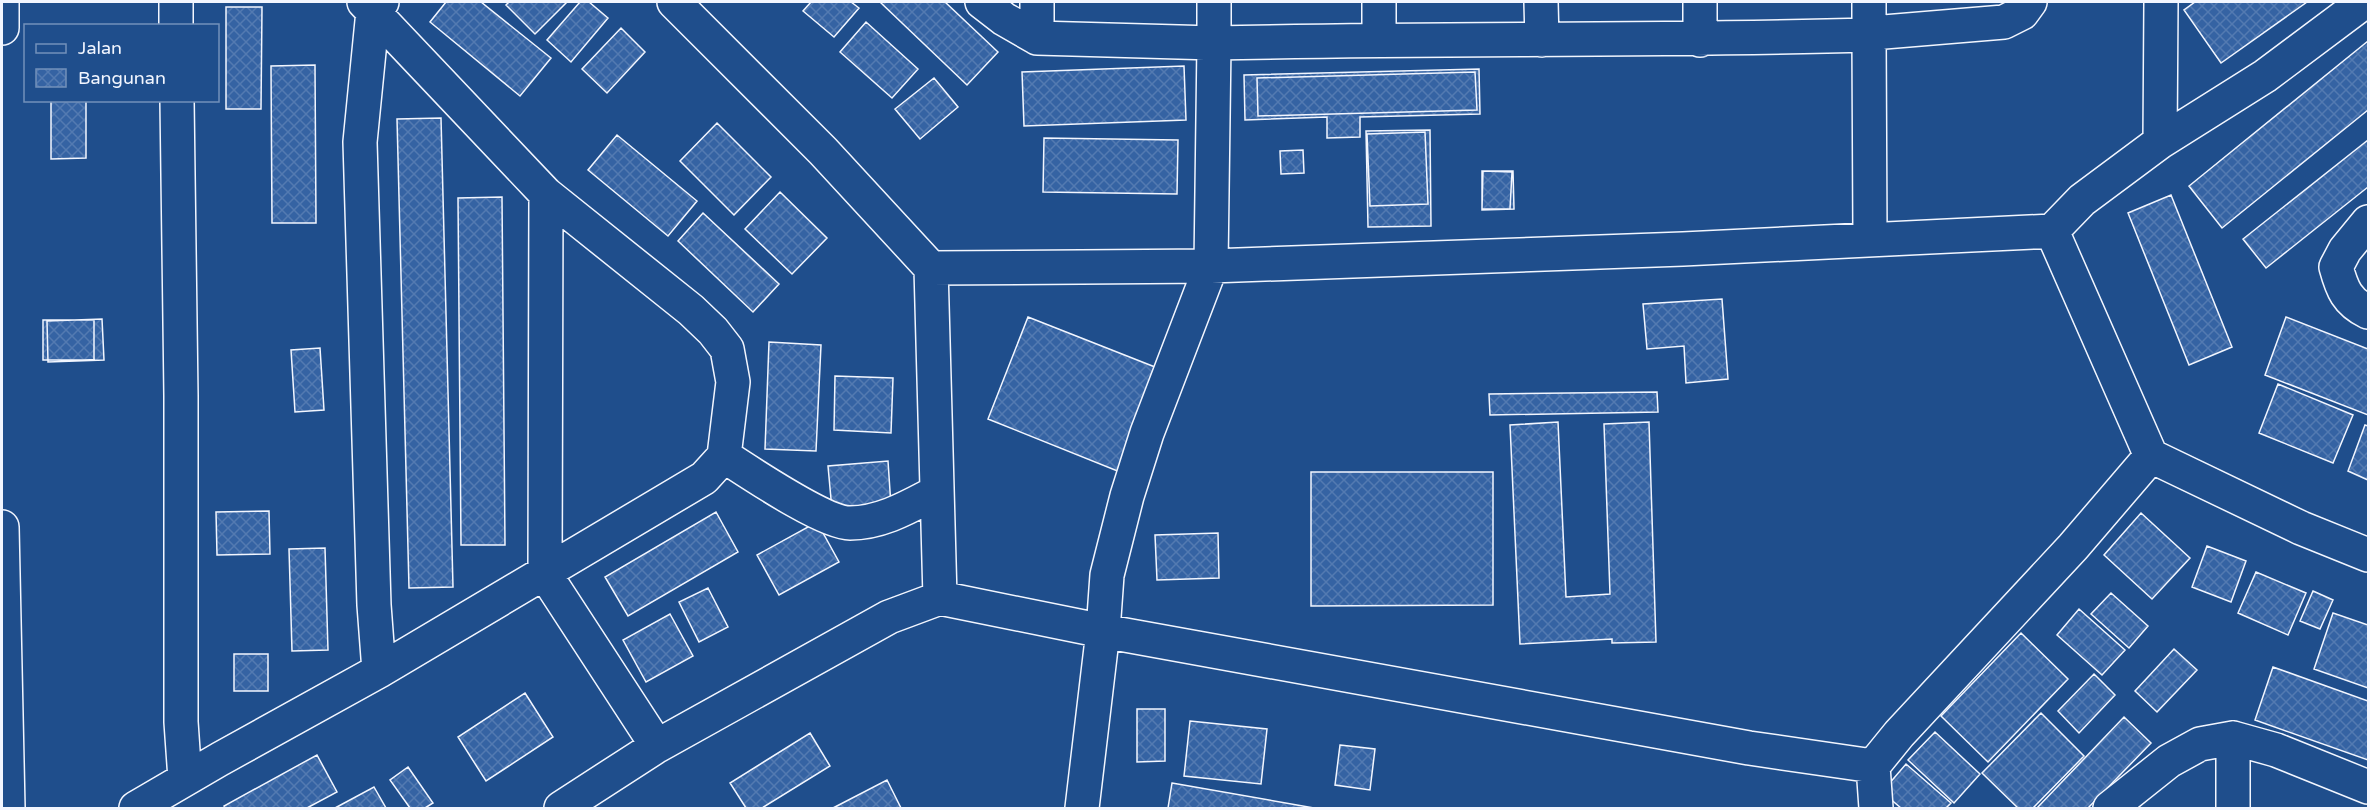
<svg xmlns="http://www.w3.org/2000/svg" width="2370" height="810" viewBox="0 0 2370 810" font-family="'Varela Round',sans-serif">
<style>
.building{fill:url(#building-cross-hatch);stroke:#f2f6ff;stroke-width:1.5}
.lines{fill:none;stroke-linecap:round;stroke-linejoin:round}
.minor-casing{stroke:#f2f6ff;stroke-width:36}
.minor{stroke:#1f4e8c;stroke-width:33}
</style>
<defs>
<pattern id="building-cross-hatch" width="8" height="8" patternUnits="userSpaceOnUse" patternTransform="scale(1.5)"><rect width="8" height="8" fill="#3563a3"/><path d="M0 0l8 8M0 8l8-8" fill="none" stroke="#537ab1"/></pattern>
</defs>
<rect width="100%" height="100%" fill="#1f4e8c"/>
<!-- building -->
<path class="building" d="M446,2H481L551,58L520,96L430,22Z
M509,2H567L535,34L506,5Z
M580,2H589L608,18L571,62L547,40Z
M811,2H851L859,8L834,37L803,11Z
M880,2H945L998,52L967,85Z
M2195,2H2307L2221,63L2184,10Z
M226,7H262L261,109H226Z
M866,22L918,69L892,98L840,52Z
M621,28L645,52L607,93L582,69Z
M2368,41V110L2222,228L2189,186Z
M315,65L316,223H272L271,66Z
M1184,66L1186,120L1024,126L1022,72Z
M1479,69L1480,114L1360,117V137L1327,138V117L1245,120L1244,75Z
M1475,72L1477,110L1258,116L1257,78Z
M934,78L958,107L920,139L895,109Z
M51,100H86V158L51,159Z
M441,118L453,587L409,588L397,119Z
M717,123L771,177L734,215L680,161Z
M1430,130L1431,226L1368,227L1366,131Z
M1425,132L1428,204L1370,206L1367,134Z
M617,135L697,201L668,236L588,170Z
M1044,138L1178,140L1177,194L1043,192Z
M2368,140V187L2266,268L2243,239Z
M1303,150L1304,173L1281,174L1280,151Z
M1482,171H1513L1514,209L1482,210Z
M1483,171L1512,172L1510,209H1482Z
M780,192L827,238L792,274L745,229Z
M2171,195L2232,347L2189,365L2128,213Z
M502,197L505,545H461L458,198Z
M703,213L779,284L753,312L678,241Z
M1722,299L1728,379L1686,383L1684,346L1647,349L1643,304Z
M1028,317L1160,369L1120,472L988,419Z
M2286,317L2368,349V415L2265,375Z
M102,319L104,360L48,362L47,321Z
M43,320H94V360H43Z
M769,342L821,345L816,451L765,449Z
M320,348L324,410L295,412L291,350Z
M835,376L893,378L891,433L834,430Z
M2278,384L2353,415L2333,463L2259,433Z
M1657,392L1658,412L1490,415L1489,394Z
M1558,422L1566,597L1610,594L1604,424L1649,422L1656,642L1612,643V639L1520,644L1510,425Z
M2365,425L2368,426V480L2348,471Z
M888,461L891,506L832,510L828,466Z
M1311,472H1493V605L1311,606Z
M269,511L270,554L217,555L216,512Z
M716,512L738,552L628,616L605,577Z
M2141,513L2190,558L2152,599L2104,555Z
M817,522L839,562L779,595L757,555Z
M1218,533L1219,578L1157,580L1155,535Z
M2207,546L2246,561L2231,602L2192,587Z
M325,548L328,650L292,651L289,549Z
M2256,572L2306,593L2288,635L2238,613Z
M708,588L728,627L699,642L679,602Z
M2313,591L2333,600L2320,629L2300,621Z
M2111,593L2148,626L2129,648L2091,614Z
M2079,609L2125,650L2102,675L2057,635Z
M2333,613L2368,625V688L2314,669Z
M670,614L693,656L646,682L623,640Z
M2021,633L2068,679L1988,762L1941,716Z
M2174,649L2197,670L2157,712L2135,691Z
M234,654H268V691H234Z
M2273,667L2368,701V760L2255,720Z
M2094,674L2115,695L2079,733L2058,711Z
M525,693L553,737L486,781L458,737Z
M1137,709H1165V761L1137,762Z
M2041,713L2084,756L2033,808H2018L1982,773Z
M2124,717L2151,743L2088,808H2037Z
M1190,721L1267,729L1261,784L1184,776Z
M1935,732L1980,774L1954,803L1908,760Z
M810,733L830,766L762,808H746L730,783Z
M1340,745L1375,749L1370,790L1335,785Z
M317,755L337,792L307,808H225L224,806Z
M1906,764L1951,803L1946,808H1901L1882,792Z
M408,767L433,803L425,808H410L390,780Z
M887,780L901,808H833Z
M1172,783L1314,808H1168Z
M374,787L386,808H335Z"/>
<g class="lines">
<!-- minor casing -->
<g class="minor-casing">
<path id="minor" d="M982,2L1004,19L1037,38L1214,43V2
M1541,2L1542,40
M1700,2V40
M1869,2V35L1884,32L2004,22L2022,13L2030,2
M176,26V2
M2,28V2
M1037,38V2
M1379,39V2
M177,100L181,396V722L185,779
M2160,142L2161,2
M546,194L545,574L657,746
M2368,222L2345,250L2336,267C2342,289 2347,302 2368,312
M2052,231L2151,456L2301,528L2368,555
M1870,239L1869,35C1650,41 1432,38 1214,43L1211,266L1147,433L1127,496L1107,575L1103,631L1749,748L1873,766L1899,734L2073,547L2151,456
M931,268L1211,266L1683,249L2052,231L2082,200L2160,142L2265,76L2364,2
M724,456C749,472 824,523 850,523C882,523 910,506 937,492
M2,527L8,808
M940,598L1103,631L1082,808
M379,671L374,605L360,142L373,11L382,2
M1873,766L1876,808
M136,808L220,759L379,671L704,478L724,456L733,382L727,349L713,331L691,310L546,194L364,2
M561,808L657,746L889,617L940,598L931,268L823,151L674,2
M2110,808L2169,761L2200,744L2233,738L2276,750L2368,787
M2233,808V738"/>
</g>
<!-- minor -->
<use href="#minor" class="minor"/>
</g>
<!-- border -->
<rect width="2370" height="810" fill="none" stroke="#f2f6ff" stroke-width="6"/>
<!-- legend -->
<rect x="24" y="24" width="195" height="78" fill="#1f4e8c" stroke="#7391ba" stroke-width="1.5"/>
<rect x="36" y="44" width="30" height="9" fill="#1f4e8c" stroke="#7391ba" stroke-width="1.5"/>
<text x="78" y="54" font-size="18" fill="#f2f6ff">Jalan</text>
<rect x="36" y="69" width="30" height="18" fill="url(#building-cross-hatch)" stroke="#7391ba" stroke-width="1.5"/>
<text x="78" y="84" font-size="18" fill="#f2f6ff">Bangunan</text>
</svg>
